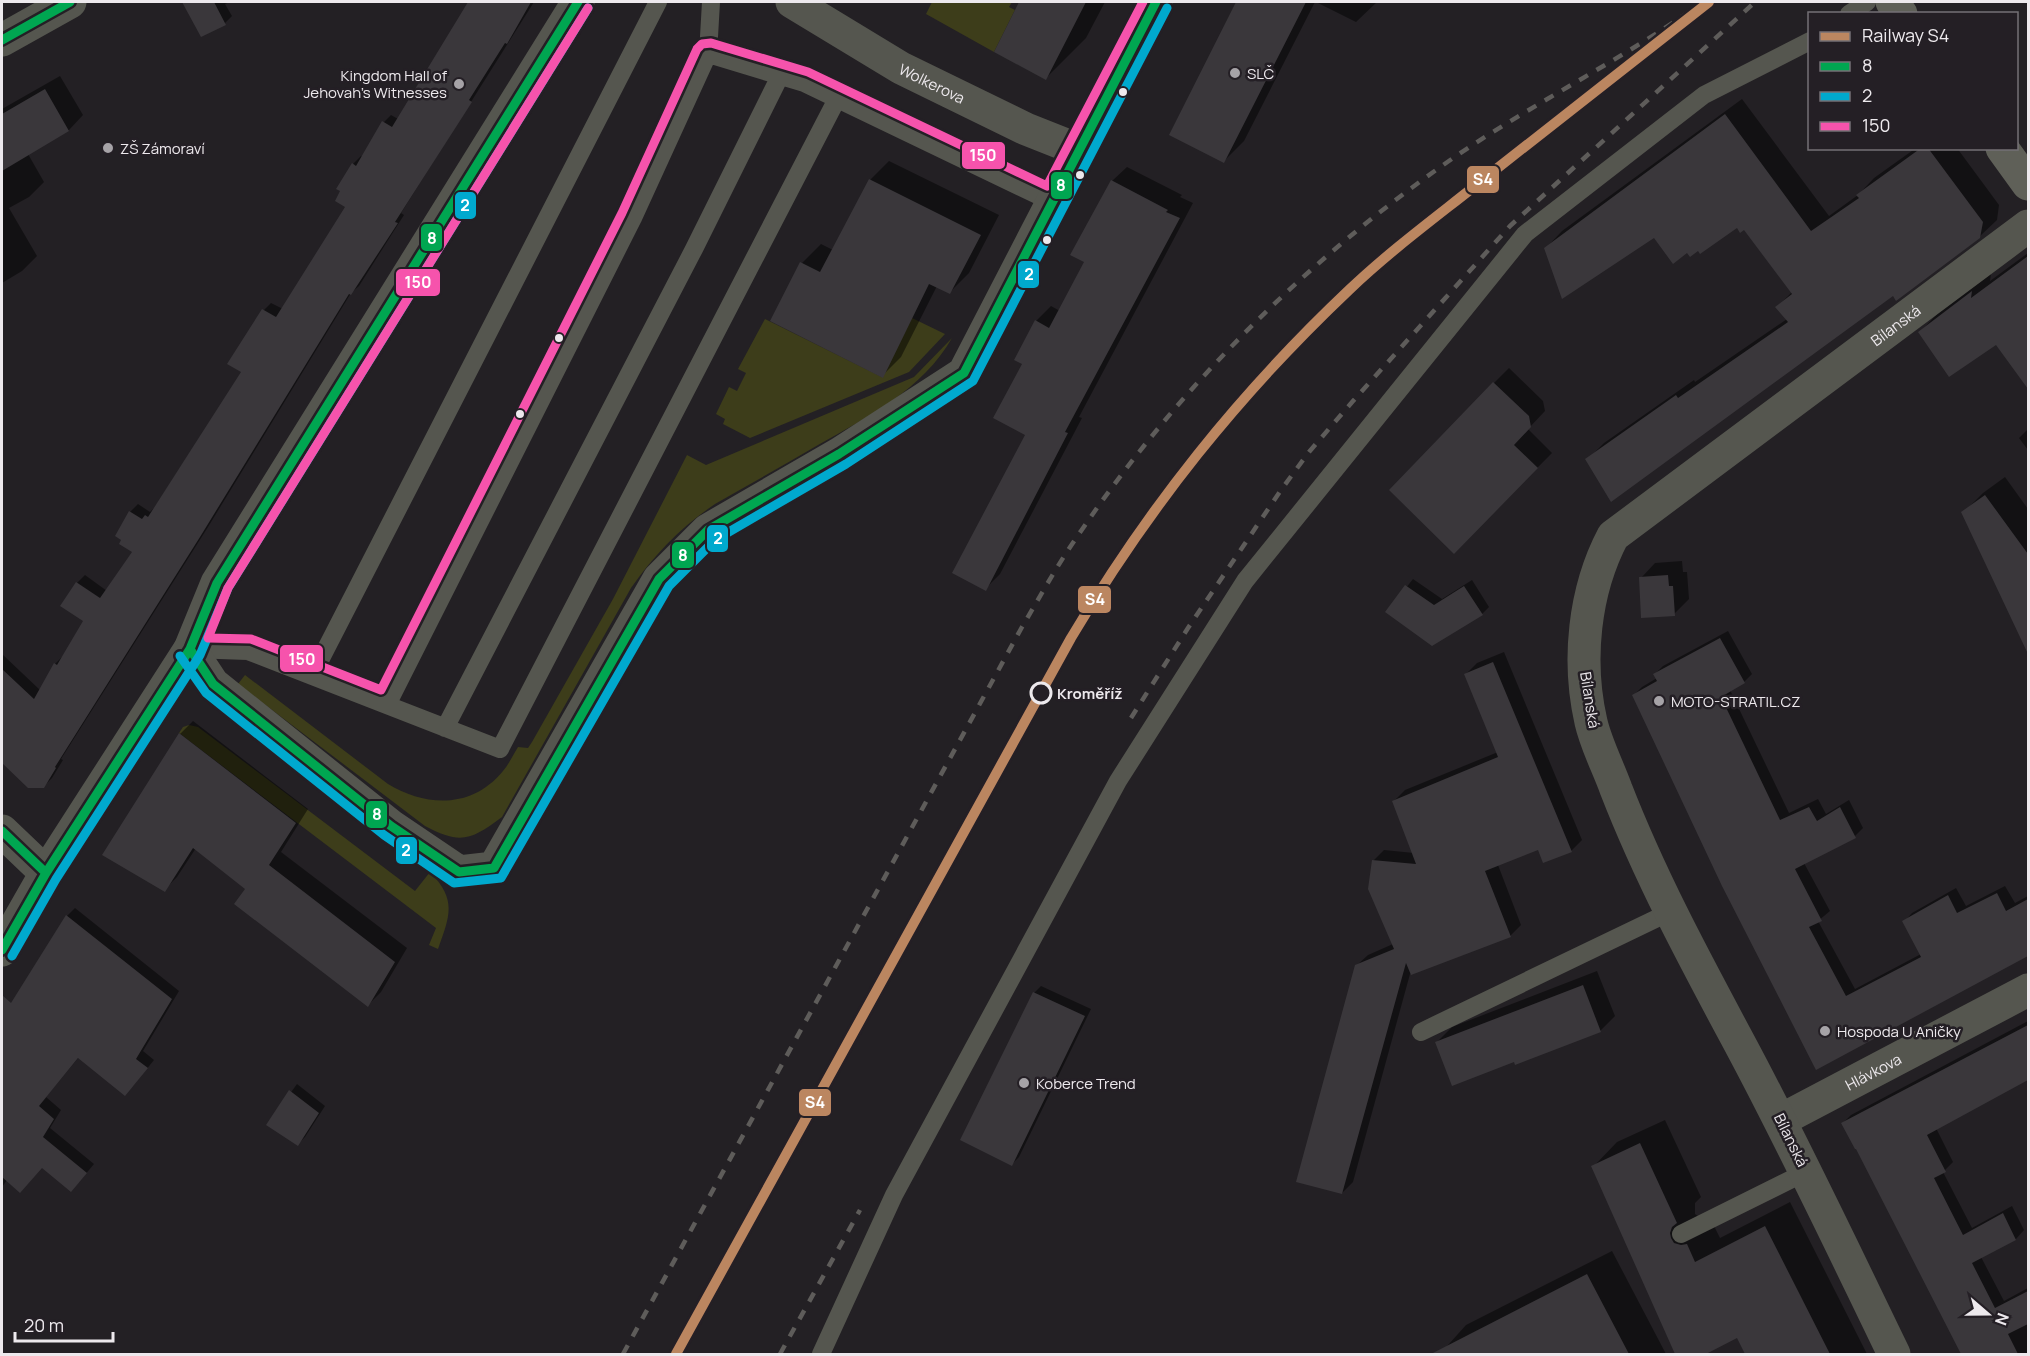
<svg xmlns="http://www.w3.org/2000/svg" width="2030" height="1356" viewBox="0 0 2030 1356" font-family="Manrope,sans-serif">
<style>
.green{fill:#3d3d1a}
.shadow{fill:#0007}
.building{fill:#3a373b}
.lines{fill:none;stroke-linecap:round;stroke-linejoin:round}
.lane{stroke:#55564f;stroke-width:18}
.street{stroke:#55564f;stroke-width:33}
.primary{stroke:#5f6058;stroke-width:33}
.rail{stroke:#5e5c5a;stroke-width:4.5;stroke-dasharray:10 10;stroke-linecap:butt}
.bus-1-casing{stroke:#241f25;stroke-width:14}
.bus-2-casing{stroke:#241f25;stroke-width:14}
.bus-3-casing{stroke:#241f25;stroke-width:14}
.bus-1{stroke:#00a651;stroke-width:9}
.bus-2{stroke:#00a9ce;stroke-width:9}
.bus-3{stroke:#f653ac;stroke-width:9}
.rail-1-casing{stroke:#241f25;stroke-width:15}
.rail-1{stroke:#bb8660;stroke-width:10}
.poi-dot{fill:#a6a3a7;stroke:#241f25;stroke-width:2}
.bus-dot{fill:#ede9ed;stroke:#241f25;stroke-width:2}
.stop-dot{fill:#241f25;stroke:#ede9ed;stroke-width:3}
.labels{text-anchor:middle;dominant-baseline:central;stroke-width:5;stroke-linejoin:round;paint-order:stroke}
.poi-label{font-size:15px;fill:#ede9ed;stroke:#241f25;text-anchor:start}
.street-label{font-size:15px;fill:#ede9ed;stroke:#241f25}
.stop-label{font-size:15px;font-weight:bold;fill:#ede9ed;stroke:#241f25;text-anchor:start}
.line-badge{stroke:#241f25;stroke-width:2}
.badge-label{font-size:16px;text-anchor:middle;font-weight:bold;fill:#fff}
</style>
<rect width="100%" height="100%" fill="#232024"/>
<!-- green -->
<path class="green" d="M932,2H1012L1009,7L1015,10L994,52L926,14Z
M912,318L945,334L909,372L750,438L723,424L725,419L716,414L729,387L737,391L746,373L738,369L765,319L882,377Z
M952,338C923,389 868,417 818,445C784,465 750,484 715,504C681,527 655,554 631,588L502,817C471,840 461,845 425,826L238,684L245,675L388,784C426,807 472,809 503,771C509,764 513,755 518,747L528,748L532,742L613,599L687,455L706,465L914,377Z
M189,725L198,727L415,891L430,872C457,900 450,915 438,949L429,945L436,928L179,733L183,727Z"/>
<!-- shadow -->
<path class="shadow" d="M183,2H230L225,4L232,16L225,23L201,35Z
M469,2H534L401,213L404,215L359,286L351,293L208,527L61,759L63,760L52,778L44,786L29,787L2,760V654L40,690L55,664L63,656L86,620L62,606L77,583L85,575L107,591L134,551L130,512L138,504L150,512L154,508L243,371L264,310L271,303L283,309L347,207L353,164L361,156L363,157L384,122L391,115L398,119Z
M1021,2H1105L1086,38L1046,78L996,51Z
M1238,2H1315L1244,141L1224,161L1171,134Z
M1316,2H1377L1356,22Z
M60,76L83,115L69,130L28,154L44,182L29,197L9,208L37,256L22,271L2,283V109Z
M1742,99L1829,216L1858,195L1874,178L1916,148H1957L1999,205L1997,220L1979,237L1893,294L1587,460L1604,443L1694,380L1695,382L1787,319L1777,307L1792,292L1744,228L1737,226L1699,249L1687,251L1655,236L1546,248L1562,231Z
M889,161L999,215L969,273L950,292L937,286L901,357L882,376L802,263L821,244L833,250L870,180Z
M1127,167L1182,195L1180,197L1193,203L1079,417L1082,418L1000,574L985,589L1027,434L1024,364L1036,321L1051,306L1060,311L1086,262L1112,181Z
M2028,253V387L1996,343L1920,332L1939,312L1991,274L1990,281Z
M1509,368L1543,401L1545,411L1528,429L1552,453L1454,552L1473,404Z
M2028,429V450L2019,438Z
M2005,477L2028,509V649L1963,513L1983,493Z
M1682,561L1683,572H1687L1689,599L1674,614L1641,578L1655,563Z
M1413,579L1442,599L1472,580L1489,607L1482,614L1387,612Z
M1728,631L1752,674L1744,682L1730,690L1789,813L1818,799L1826,814L1849,800L1863,828L1855,836L1804,863L1830,911L1818,921L1855,989L1921,954L1904,922L1912,913L1956,888L1966,906L2005,886L2015,903L2028,896V955L1817,1068L1634,695L1642,687L1657,678L1655,674L1663,666Z
M1504,652L1582,840L1571,851L1539,848L1498,865L1521,925L1510,936L1410,974L1353,1182L1342,1193L1356,966L1368,955L1393,944L1373,861L1384,850L1414,853L1394,801L1405,790L1498,752L1466,674L1477,663Z
M193,721L308,809L281,852L407,948L381,992L368,1005L247,888L196,848L177,877L164,890L180,734Z
M75,908L179,991L143,1051L154,1060L133,1086L79,1057L46,1097L61,1110L50,1128L94,1164L79,1182L43,1167L7,1180L2,1187V1020L67,916Z
M1597,971L1615,1016L1600,1031L1515,1061L1437,1042L1452,1027Z
M1041,986L1091,1009L1019,1157L1012,1164L1034,993Z
M2028,1021V1079L1936,1128L1953,1162L1943,1172L1972,1228L2012,1206L2024,1230L2016,1239L1981,1257L2004,1301L2028,1288V1323L2027,1324L2028,1327V1354H1963L1857,1147L1843,1123L1851,1115Z
M297,1084L325,1106L305,1137L298,1144L268,1124Z
M1665,1120L1701,1197L1695,1203V1214L1705,1221L1711,1220L1720,1238L1790,1202L1867,1354H1747L1738,1336L1703,1354H1677L1593,1167L1617,1142Z
M1612,1251L1666,1354H1440L1466,1325Z"/>
<!-- building -->
<path class="building" d="M182,2H214L226,25L201,37Z
M468,2H531L507,44L505,43L469,100L472,102L395,222L398,223L351,295L349,294L200,537L55,767L56,768L44,788H28L2,763V669L34,699L54,663L57,665L83,621L60,606L76,582L100,598L132,552L119,544L121,540L115,536L129,511L142,519L145,515L148,517L241,372L227,364L262,309L276,317L345,207L335,201L340,191L336,189L352,163L356,166L382,121L392,127Z
M1019,2H1086L1046,80L994,52Z
M1236,2H1306L1224,163L1169,135Z
M45,89L69,131L2,171V114Z
M1725,114L1811,231L1859,198L1856,195L1921,148H1928L1983,222L1980,238L1896,301L1893,296L1611,502L1585,459L1676,395L1678,398L1788,322L1775,307L1792,294L1744,230L1740,233L1737,228L1700,254L1698,251L1690,257L1687,253L1673,264L1654,238L1562,299L1544,248Z
M869,179L981,235L950,294L929,284L883,378L770,321L800,262L820,272Z
M1111,180L1168,210L1166,212L1180,218L1065,432L1068,433L986,591L952,573L1025,435L993,418L1022,364L1014,360L1035,320L1049,328L1084,262L1070,255Z
M2028,256V389L1996,345L1949,377L1918,332L1972,291L1971,298Z
M1493,382L1529,416L1531,427L1514,445L1538,468L1454,554L1389,490Z
M1985,495L2028,554V654L1961,512Z
M1668,575L1669,586H1673L1675,616L1641,618L1639,577Z
M1405,585L1434,605L1464,586L1483,615L1432,646L1385,612Z
M1720,638L1745,683L1721,697L1780,820L1809,807L1817,821L1840,807L1856,838L1795,869L1822,921L1809,927L1846,996L1921,957L1902,921L1948,895L1957,913L1997,893L2006,911L2028,899V956L1816,1070L1722,886L1632,695L1657,681L1653,674Z
M1493,662L1572,852L1543,863L1538,850L1485,871L1511,937L1411,975L1406,963L1342,1194L1296,1182L1355,965L1394,949L1368,889L1372,860L1416,864L1392,801L1498,757L1464,674Z
M179,733L296,823L269,865L395,962L368,1007L234,904L245,889L193,848L165,892L102,855Z
M66,915L172,999L136,1059L148,1068L125,1096L78,1058L39,1106L54,1119L43,1137L87,1173L71,1192L42,1168L20,1193L2,1177V995L11,1003Z
M1583,985L1601,1032L1515,1065L1514,1062L1452,1086L1435,1042Z
M1033,992L1085,1016L1012,1166L960,1140Z
M2028,1025V1080L1927,1135L1946,1172L1934,1178L1963,1235L2003,1213L2016,1240L1972,1263L1995,1308L2028,1291V1324L2008,1334L2018,1354H1961L1856,1149H1855L1841,1123Z
M289,1090L319,1113L298,1146L266,1125Z
M1640,1143L1677,1223L1672,1227L1670,1233L1671,1238L1674,1243L1681,1245L1687,1244L1695,1262L1765,1226L1830,1354H1745L1737,1338L1706,1354H1675L1591,1166Z
M1587,1274L1629,1354H1431Z"/>
<g class="lines">
<!-- lane -->
<path class="lane" d="M1849,14L1867,2
M708,54L804,83L1052,202
M190,649L248,651L500,749L837,99
M312,676L658,2
M387,705L633,218L708,54L711,2
M445,728L694,249L780,76
M1421,1032L1670,912
M1681,1234L1806,1172
M821,1354L894,1195L1118,781L1245,581L1525,234L1704,95L1810,41"/>
<!-- street -->
<g class="street">
<path id="s1" d="M792,2L901,68L1026,129L1079,150"/>
<path d="M2,40L70,2"/>
<path d="M190,649L213,684L391,826L459,872L494,868L659,579L708,530L839,454L964,373L1156,2"/>
<path d="M2,831L46,873"/>
<path d="M2,950L46,873L190,649L217,583L578,2"/>
<path id="s2" d="M1781,1120L2028,990"/>
<path id="s3" d="M1894,1354C1844,1251 1795,1147 1741,1046C1696,962 1651,879 1616,789C1608,767 1596,744 1591,722C1577,661 1584,591 1613,536L2028,226"/>
</g>
<!-- primary -->
<path class="primary" d="M1892,2L1901,14
M2002,148L2028,184"/>
<!-- rail -->
<path class="rail" d="M1131,718L1188,628L1281,490L1309,452L1353,401L1510,226L1755,2
M623,1354L1022,627C1041,595 1059,562 1081,531C1181,384 1313,254 1459,154C1539,100 1625,58 1703,2
M780,1354L860,1210"/>
<!-- bus-1 casing -->
<g class="bus-1-casing">
<path id="bus-1" d="M2,40L70,2
M190,649L213,684L391,826L459,872L494,868L659,579L708,530L839,454L964,373L1156,2
M2,831L46,873
M2,950L46,873L190,649L217,583L578,2"/>
</g>
<!-- bus-2 casing -->
<g class="bus-2-casing">
<path id="bus-2" d="M180,656L206,693L384,835L454,883L501,878L669,586L715,540L846,464L973,381L1167,8
M12,956L56,879L200,655L228,588L588,8"/>
</g>
<!-- bus-3 casing -->
<g class="bus-3-casing">
<path id="bus-3" d="M588,8L228,588L208,638L251,639L381,690L622,213L697,49L702,44L711,43L808,72L1047,186L1143,2"/>
</g>
<!-- bus-1 -->
<use href="#bus-1" class="bus-1"/>
<!-- bus-2 -->
<use href="#bus-2" class="bus-2"/>
<!-- bus-3 -->
<use href="#bus-3" class="bus-3"/>
<!-- rail-1 casing -->
<g class="rail-1-casing">
<path id="rail-1" d="M676,1354L1071,638C1149,507 1238,395 1349,290C1393,248 1443,212 1490,174C1563,117 1636,59 1709,2"/>
</g>
<!-- rail-1 -->
<use href="#rail-1" class="rail-1"/>
</g>
<!-- markers -->
<g class="poi-dot">
<circle cx="1235" cy="73" r="6"/>
<circle cx="459" cy="84" r="6"/>
<circle cx="108" cy="148" r="6"/>
<circle cx="1659" cy="701" r="6"/>
<circle cx="1825" cy="1031" r="6"/>
<circle cx="1024" cy="1083" r="6"/>
</g>
<g class="bus-dot">
<circle cx="1123" cy="92" r="5"/>
<circle cx="1080" cy="175" r="5"/>
<circle cx="1047" cy="240" r="5"/>
<circle cx="559" cy="338" r="5"/>
<circle cx="520" cy="414" r="5"/>
</g>
<circle class="stop-dot" cx="1041" cy="693" r="10"/>
<g class="labels">
<!-- poi labels -->
<g class="poi-label">
<text x="1247" y="73">SLČ</text>
<text x="447" y="75" text-anchor="end">Kingdom Hall of<tspan x="447" dy="17">Jehovah's Witnesses</tspan></text>
<text x="120" y="148">ZŠ Zámoraví</text>
<text x="1671" y="701">MOTO-STRATIL.CZ</text>
<text x="1837" y="1031">Hospoda U Aničky</text>
<text x="1036" y="1083">Koberce Trend</text>
</g>
<!-- street labels -->
<g class="street-label">
<text stroke="none"><textPath href="#s1" startOffset="162">Wolkerova</textPath></text>
<text stroke="none"><textPath href="#s3" startOffset="1245">Bílanská</textPath></text>
<text transform="translate(1590 700) rotate(81)">Bílanská</text>
<text stroke="none"><textPath href="#s2" startOffset="104">Hlávkova</textPath></text>
<text transform="translate(1791 1140) rotate(64)">Bílanská</text>
</g>
<!-- stop labels -->
<g class="stop-label">
<text x="1057" y="693">Kroměříž</text>
</g>
</g>
<g class="line-badge">
<rect x="961" y="141" width="45" height="29" rx="6" fill="#f653ac"/>
<rect x="1466" y="165" width="34" height="29" rx="6" fill="#bb8660"/>
<rect x="1050" y="171" width="23" height="29" rx="6" fill="#00a651"/>
<rect x="454" y="191" width="23" height="29" rx="6" fill="#00a9ce"/>
<rect x="420" y="223" width="23" height="29" rx="6" fill="#00a651"/>
<rect x="1017" y="260" width="23" height="29" rx="6" fill="#00a9ce"/>
<rect x="395" y="268" width="46" height="29" rx="6" fill="#f653ac"/>
<rect x="706" y="524" width="23" height="29" rx="6" fill="#00a9ce"/>
<rect x="671" y="541" width="24" height="28" rx="6" fill="#00a651"/>
<rect x="1077" y="585" width="35" height="29" rx="6" fill="#bb8660"/>
<rect x="279" y="644" width="45" height="29" rx="6" fill="#f653ac"/>
<rect x="365" y="800" width="23" height="29" rx="6" fill="#00a651"/>
<rect x="395" y="836" width="23" height="29" rx="6" fill="#00a9ce"/>
<rect x="798" y="1088" width="34" height="29" rx="6" fill="#bb8660"/>
</g>
<g class="badge-label">
<text x="983" y="161">150</text>
<text x="1483" y="185">S4</text>
<text x="1061" y="191">8</text>
<text x="465" y="211">2</text>
<text x="432" y="244">8</text>
<text x="1029" y="280">2</text>
<text x="418" y="288">150</text>
<text x="718" y="544">2</text>
<text x="683" y="561">8</text>
<text x="1095" y="605">S4</text>
<text x="302" y="665">150</text>
<text x="377" y="820">8</text>
<text x="406" y="856">2</text>
<text x="815" y="1108">S4</text>
</g>
<!-- border -->
<rect width="2030" height="1356" fill="none" stroke="#ede9ed" stroke-width="6"/>
<!-- legend -->
<rect x="1808" y="12" width="210" height="138" fill="#241f25" stroke="#747075" stroke-width="1.5"/>
<rect x="1820" y="32" width="30" height="9" fill="#bb8660" stroke="#747075" stroke-width="1.5"/>
<text x="1862" y="42" font-size="18" fill="#ede9ed">Railway S4</text>
<rect x="1820" y="62" width="30" height="9" fill="#00a651" stroke="#747075" stroke-width="1.5"/>
<text x="1862" y="72" font-size="18" fill="#ede9ed">8</text>
<rect x="1820" y="92" width="30" height="9" fill="#00a9ce" stroke="#747075" stroke-width="1.5"/>
<text x="1862" y="102" font-size="18" fill="#ede9ed">2</text>
<rect x="1820" y="122" width="30" height="9" fill="#f653ac" stroke="#747075" stroke-width="1.5"/>
<text x="1862" y="132" font-size="18" fill="#ede9ed">150</text>
<!-- north arrow -->
<g transform="translate(1988 1314) rotate(110)" stroke="#241f25" stroke-width="4.5" paint-order="stroke">
<path d="M0-4.5L10 22L0 15L-10 22Z" fill="#ede9ed"/>
<text y="-9" font-size="16" font-weight="bold" text-anchor="middle" fill="#ede9ed">N</text>
</g>
<!-- scale -->
<path d="M15 1332v9h98v-9" fill="none" stroke="#ede9ed" stroke-width="3"/>
<text x="24" y="1332" font-size="18" fill="#ede9ed" stroke="#241f25" stroke-width="4.5" paint-order="stroke">20 m</text>
</svg>
